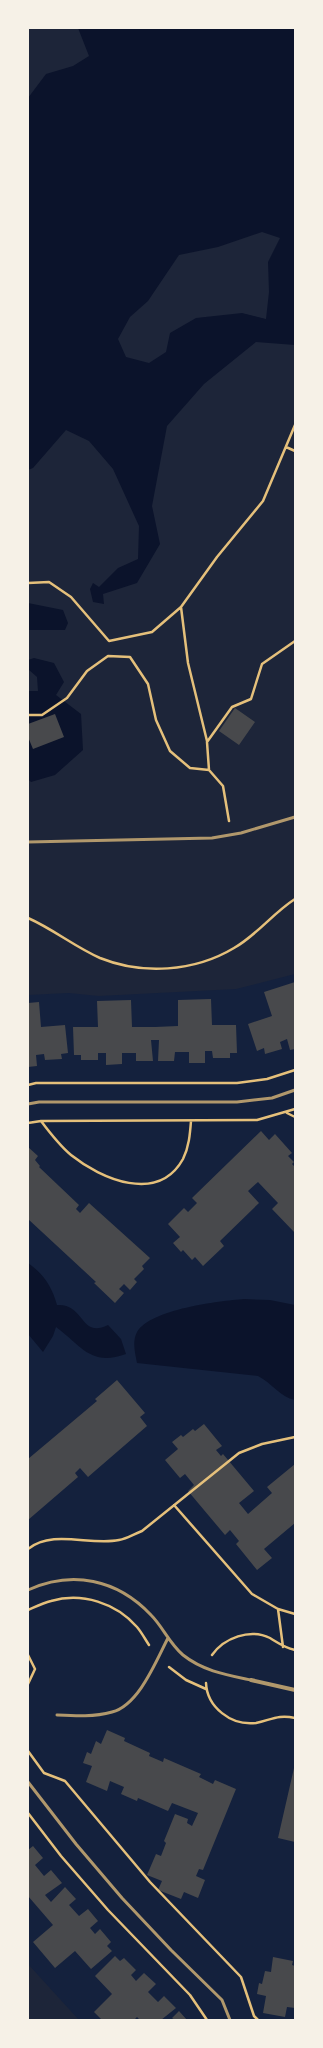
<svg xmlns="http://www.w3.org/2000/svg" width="323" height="2048" viewBox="0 0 323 2048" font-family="'Fira Sans',sans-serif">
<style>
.green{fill:#1d2539}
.water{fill:#0b132b;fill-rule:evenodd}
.building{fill:#48494c}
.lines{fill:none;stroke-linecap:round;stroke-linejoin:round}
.path{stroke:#e5c07b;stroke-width:2.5}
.service{stroke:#b1986c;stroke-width:3}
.minor{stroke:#b1986c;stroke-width:4}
</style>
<rect width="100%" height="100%" fill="#14213d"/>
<!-- green -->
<path class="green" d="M28,28H295V974L236,989L99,996L69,993L28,995Z
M28,1964L79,2020H28Z"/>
<!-- water -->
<path class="water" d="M78,28H295V345L256,342L204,384L167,426L152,506L160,544L137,583L103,594L104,604L93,602L90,589L93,583L99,587L118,568L138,559L139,526L113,469L89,441L66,430L33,468L28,470V98L46,74L73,66L89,56ZM262,232L280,238L268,262L269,292L266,319L242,313L196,318L170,333L166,352L149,363L126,357L118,339L130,317L148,301L179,255L218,247Z
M28,603L63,610L68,623L65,630H28Z
M34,658L54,663L64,682L56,695L81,714L83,750L55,775L31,782L28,779V691H38L37,677L28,669V660Z
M28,1263C44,1274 52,1287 57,1305C85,1303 80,1339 108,1325L121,1339L126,1354C90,1367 81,1345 56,1327L53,1336L43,1352L28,1334Z
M244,1299L270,1300L295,1305V1400C280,1397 272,1383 258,1376L137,1363C135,1352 132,1342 137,1332C151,1309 219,1301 244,1299Z"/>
<!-- building -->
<path class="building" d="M235,708L255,722L239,745L219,731Z
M55,714L64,737L33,749L28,737V724Z
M295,982V1049L290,1050L287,1039L280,1042L282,1049L265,1054L264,1048L257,1051L248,1024L272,1016L264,992Z
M211,999L212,1025H236L237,1053H230V1058H213L212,1051H205V1063H189V1052H175L174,1061H158L159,1040H151L153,1061H136V1053H122V1064L106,1065V1053H98V1060H81V1055H74L73,1027H98L97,1001L131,1000L132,1027H155L178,1026V1000Z
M39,1002L41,1027L65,1025L68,1053L61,1054L62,1059L45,1060L44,1054L36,1055L37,1066L28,1067V1003Z
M261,1131L269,1140L275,1134L292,1153L288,1156L294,1162L292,1164L295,1167V1233L272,1209L278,1203L258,1182L248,1191L259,1203L220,1241L224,1246L203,1266L195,1257L192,1260L183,1250L181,1252L173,1243L180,1237L168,1224L184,1208L188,1212L197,1203L192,1198Z
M28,1147L38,1156L35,1160L40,1166L39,1167L79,1205L76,1209L80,1213L89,1203L150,1258L142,1266L144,1269L134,1279L137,1282L130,1290L124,1284L119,1289L124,1293L115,1303L94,1283L96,1282L28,1219Z
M117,1380L145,1413L140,1417L147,1426L88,1477L80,1468L75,1473L78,1477L28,1520V1459L97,1401L95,1399Z
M204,1424L222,1446L216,1450L221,1456L223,1454L254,1491L239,1503L248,1514L272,1493L267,1487L295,1464V1523L264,1549L272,1558L257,1570L236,1544L239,1541L230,1530L225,1535L188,1491L194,1485L185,1474L180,1478L165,1460L178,1449L172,1442L181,1435L183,1437L193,1429L195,1431Z
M107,1730L125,1738L124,1741L150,1753L149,1756L163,1762L164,1758L201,1774L199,1777L213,1784L215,1780L236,1789L203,1870L199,1869L196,1876L205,1880L198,1898L184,1892L181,1899L158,1890L162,1881L147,1875L156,1854L161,1856L166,1843L164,1841L175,1814L188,1819L187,1823L192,1826L198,1813L172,1803L168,1811L138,1798L137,1801L121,1794L124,1787L110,1781L107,1791L86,1782L92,1766L83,1763L87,1752L91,1754L96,1741L101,1744Z
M294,1768H295V1842L278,1838Z
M33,1846L43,1858L35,1865L44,1876L51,1870L62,1883L45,1895L51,1902L65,1887L76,1899L69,1905L79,1916L88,1909L98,1921L90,1928L95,1934L100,1929L111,1942L107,1946L112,1951L91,1969L75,1951L55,1968L33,1942L53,1925L28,1896V1850Z
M115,1956L120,1961L124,1958L136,1970L131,1975L136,1981L144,1973L156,1984L148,1992L158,2002L164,1996L176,2008L161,2020H140L137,2017L134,2020H102L94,2012L112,1994L95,1976Z
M273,1957L293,1961L292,1965L295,1966V2008L287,2007L285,2017L263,2013L266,1996L257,1994L259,1983L262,1984L265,1971L271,1972Z
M179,2011L187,2020H175L172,2018Z"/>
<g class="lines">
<!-- path -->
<path class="path" d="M286,447L295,451
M28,583L49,582L71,597L109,641L152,632L181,607L217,557L263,501L295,425
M181,607L188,663L207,741
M28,715H42L67,698L87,671L108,656L130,657L148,684L156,720L170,751L190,768L209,770
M229,821L223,786L209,770L207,742L232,707L251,699L262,664L295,641
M28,918C53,929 75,947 100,958C142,975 194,972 234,948C257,935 273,913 295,899
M28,1085L36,1083H237L267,1079L295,1070
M287,1113L295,1117
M41,1121C50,1133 59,1145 71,1155C101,1179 158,1204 183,1159C189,1147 190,1134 191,1121
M28,1123L41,1121L257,1120L295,1109
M174,1505L252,1594L278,1609L295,1614
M28,1549C53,1529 90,1546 119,1540C127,1539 134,1534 142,1531L239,1453L262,1444L295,1437
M278,1609L283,1647
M28,1610C35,1607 43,1603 51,1601C82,1592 116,1603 137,1627C142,1633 145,1639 149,1645
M28,1655L35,1669L28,1684
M212,1655C224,1638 250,1628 270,1638C280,1644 283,1647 295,1650
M169,1667L186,1680L206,1689
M206,1683C207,1707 231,1726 256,1723C271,1720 278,1714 295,1718
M28,1751L44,1773L65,1781L150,1882L241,1977L254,2016L258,2020
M28,1813L61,1856L108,1910L190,1995L207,2020"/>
<!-- service -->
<path class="service" d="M28,842L212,838L241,833L295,817
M28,1104L39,1102H237L272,1098L295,1090
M28,1590C72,1570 117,1579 151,1615C163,1627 169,1643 183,1655C203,1671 227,1675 251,1680
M57,1715C76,1716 94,1717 112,1712C139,1705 156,1661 168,1638
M28,1782L76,1844L122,1898L171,1950L222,2000L230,2020"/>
<!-- minor -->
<path class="minor" d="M251,1680L295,1690"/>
</g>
<!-- border -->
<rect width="323" height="2048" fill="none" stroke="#f6f1e7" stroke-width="58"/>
</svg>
